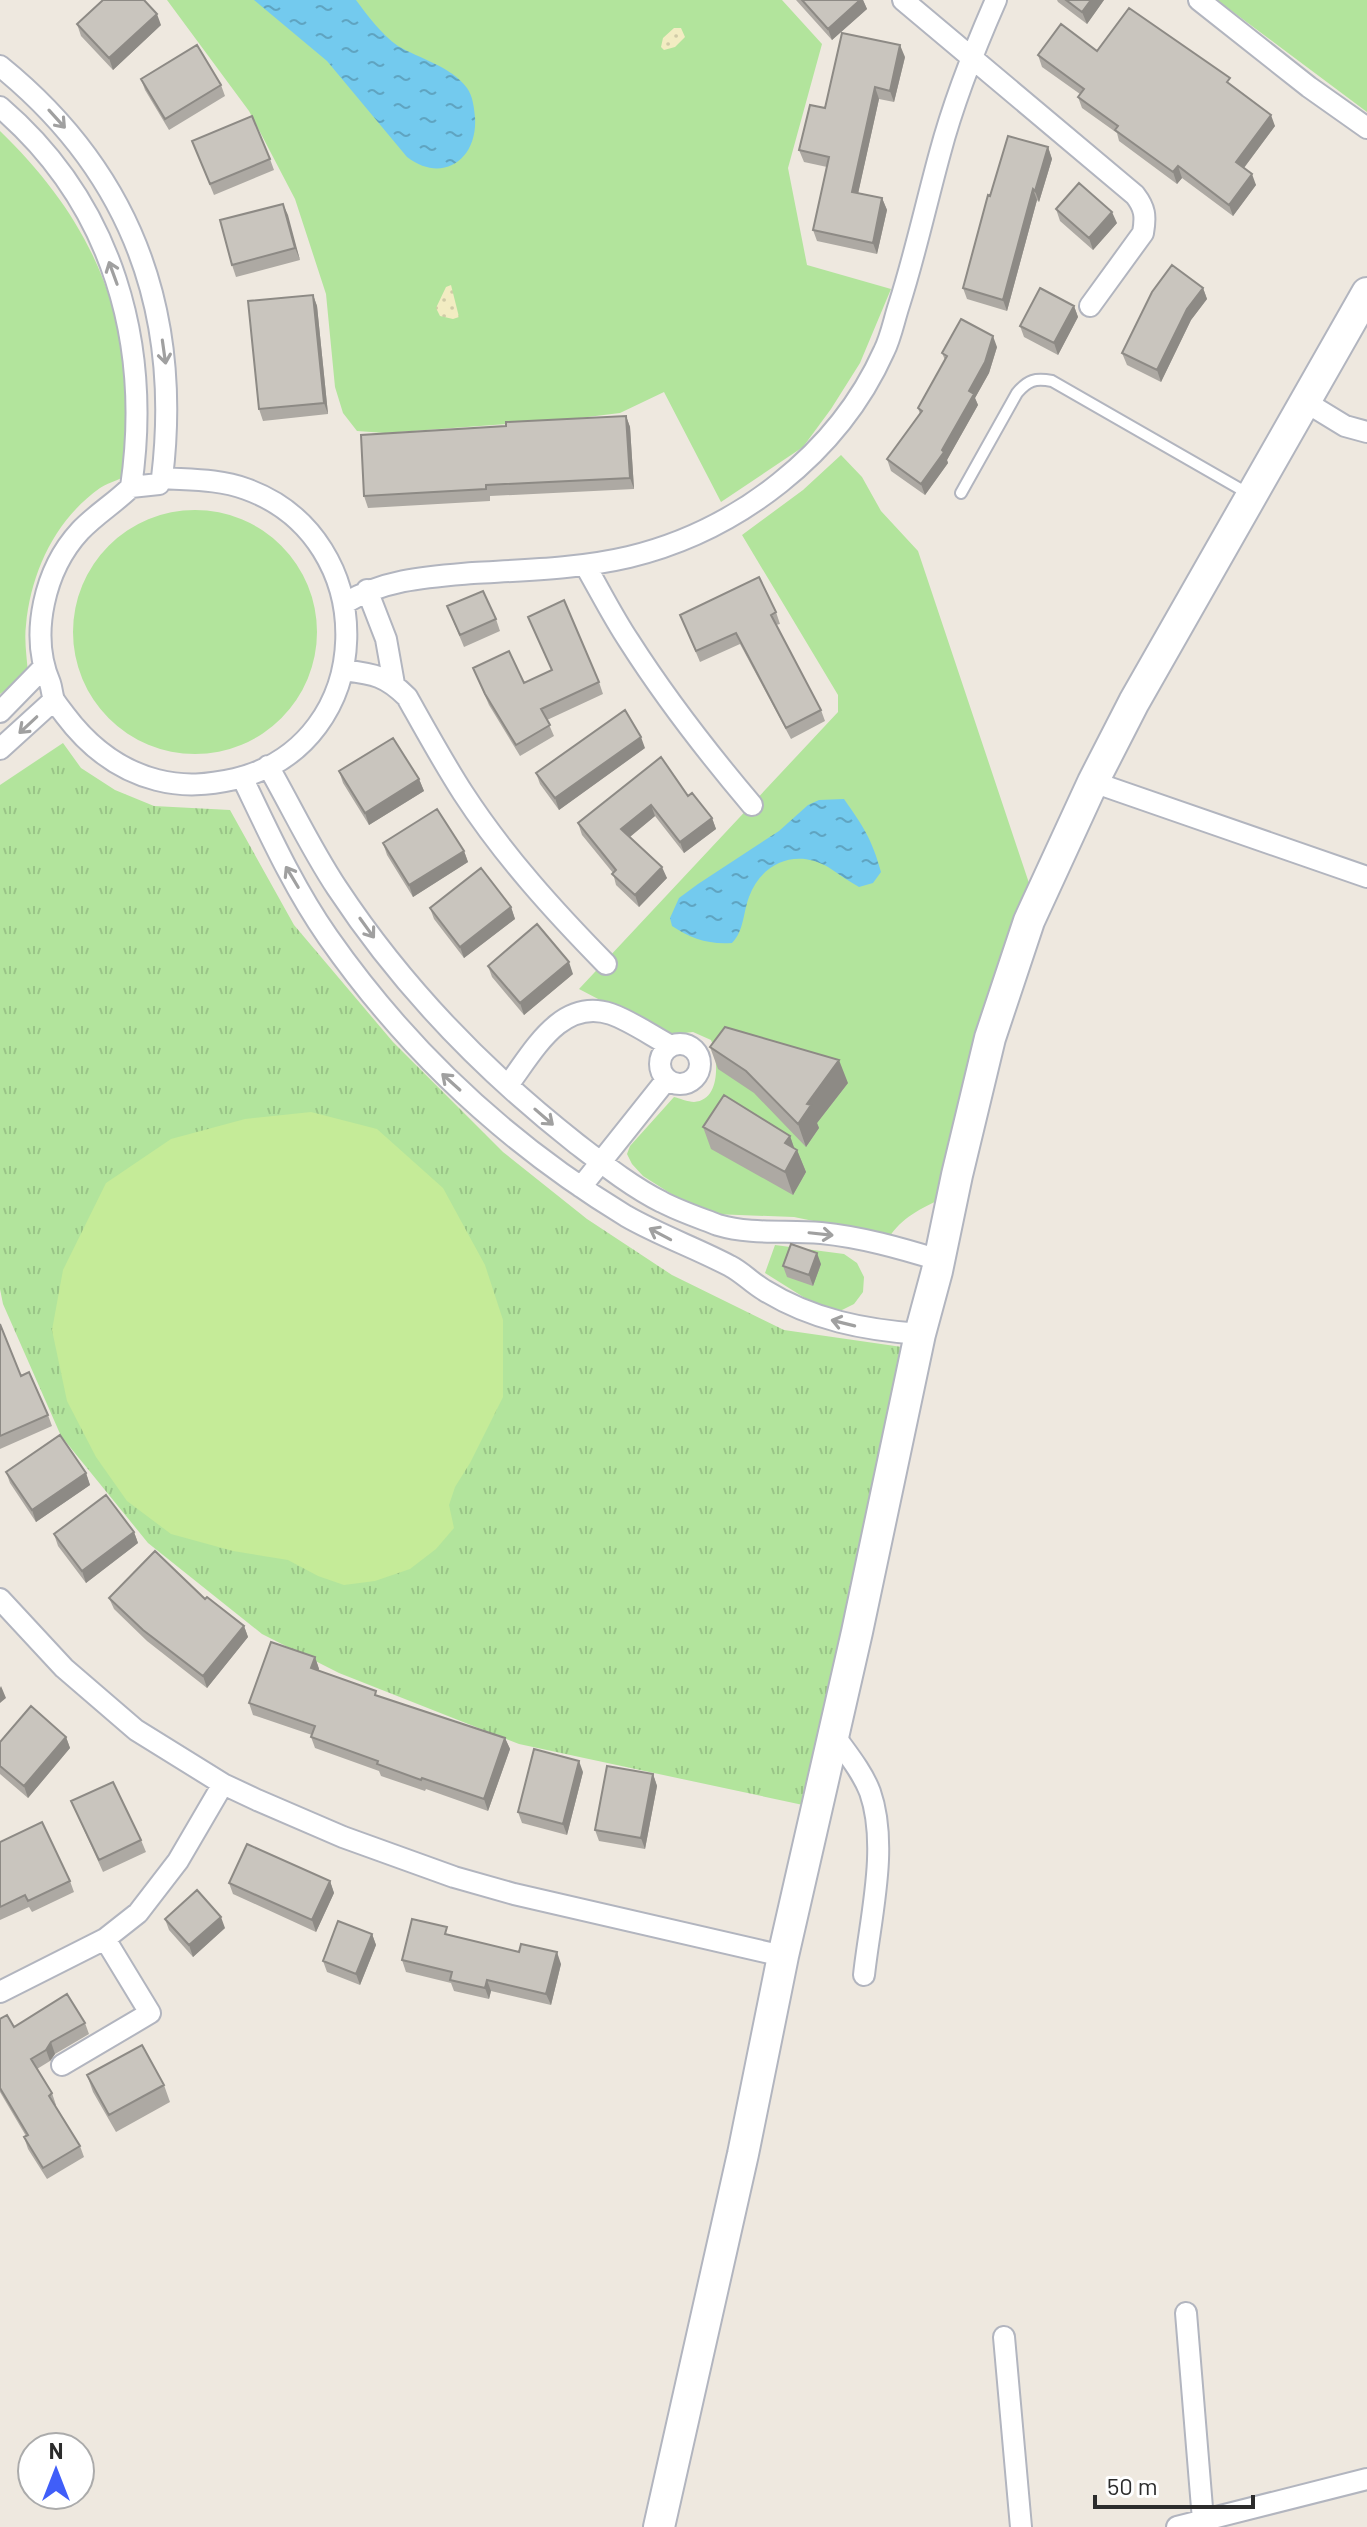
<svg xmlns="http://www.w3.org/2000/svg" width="1367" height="2527" viewBox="0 0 1367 2527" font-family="Barlow,sans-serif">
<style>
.grass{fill:#b2e49c}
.sand{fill:url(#sand-dots)}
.park{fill:url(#park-tufts)}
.pitch{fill:#c5eb98}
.water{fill:url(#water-ripples)}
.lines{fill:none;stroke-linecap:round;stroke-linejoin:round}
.lane-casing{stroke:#b2b5bf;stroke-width:14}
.street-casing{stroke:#b2b5bf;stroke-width:24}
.secondary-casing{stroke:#b2b5bf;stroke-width:34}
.lane{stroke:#fff;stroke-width:10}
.street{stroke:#fff;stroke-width:20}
.secondary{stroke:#fff;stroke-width:30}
.wall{fill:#ada9a3}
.shaded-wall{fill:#8d8a85}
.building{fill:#c9c5be;stroke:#8d8a85;stroke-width:2}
.oneway{stroke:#a0a0a0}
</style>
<defs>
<pattern id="sand-dots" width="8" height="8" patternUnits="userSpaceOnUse" patternTransform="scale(2)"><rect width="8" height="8" fill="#f2ecc2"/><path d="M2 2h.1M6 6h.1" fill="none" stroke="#d0cba7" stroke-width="1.8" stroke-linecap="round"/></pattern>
<pattern id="park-tufts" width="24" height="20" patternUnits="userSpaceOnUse" patternTransform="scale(2)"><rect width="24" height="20" fill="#b2e49c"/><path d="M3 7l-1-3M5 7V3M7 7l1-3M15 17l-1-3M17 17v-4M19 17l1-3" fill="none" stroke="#99c487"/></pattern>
<pattern id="water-ripples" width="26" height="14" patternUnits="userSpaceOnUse" patternTransform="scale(2)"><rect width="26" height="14" fill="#73caee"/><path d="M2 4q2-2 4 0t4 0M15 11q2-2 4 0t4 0" fill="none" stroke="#5fa4c1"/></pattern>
</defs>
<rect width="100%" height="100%" fill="#eee8df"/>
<!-- grass -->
<path class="grass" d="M167,0H782L822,44L788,168L807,265L891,289L860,363L831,409L803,447L721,502L664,392L620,413L563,420L385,433L357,431L343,413L335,387L326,294L295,199L249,111Z
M1217,0H1367V112Z
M0,131C69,198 114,272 125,369C130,403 131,438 134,473C123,478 110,482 100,488C55,520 31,572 26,625C24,641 27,658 28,674L0,694Z
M841,455L862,477L881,511L918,551L1034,898L943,1198C920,1209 902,1217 888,1239L867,1232L794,1217L714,1214L684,1202L643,1176L632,1164L627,1154L630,1146L674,1097C679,1098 688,1102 694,1102C722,1100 718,1057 711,1040L693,1032L667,1035L579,989L838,712V695L742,535L803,490Z
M73 632a122 122 0 1 1 244 0a122 122 0 1 1-244 0Z
M775,1245L844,1254L857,1263L864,1277L863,1292L854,1304L840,1311L824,1310L765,1273Z"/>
<!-- sand -->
<path class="sand" d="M674,28H681L685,37L675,47L664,50L661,47L663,38Z
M451,285L459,317L453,319L440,316L436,308L446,287Z"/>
<!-- park -->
<path class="park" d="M63,743L81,768L115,790L154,806L230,810L294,925L393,1042L503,1152L587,1219L672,1275L784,1330L902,1347L803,1805L519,1744L339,1673L262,1634L148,1543L61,1436L3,1304L0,1289V785Z"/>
<!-- pitch -->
<path class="pitch" d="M311,1112L377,1129L443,1188L485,1265L503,1320V1397L470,1463L455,1487L449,1505L454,1528L436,1549L410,1569L375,1581L344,1585L318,1576L288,1560L233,1551L171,1534L127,1501L96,1457L67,1401L52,1330L63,1270L106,1183L171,1139L245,1119Z"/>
<!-- water -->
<path class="water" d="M254,0H356C367,15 382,35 398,46C420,59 451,66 467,88C473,96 474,108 475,117C478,160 442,184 407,157L327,61Z
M844,799C863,826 872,839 881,872L873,883L859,887C848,881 839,874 828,867C796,848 761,863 749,897C743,913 744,931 732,943C709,945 690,938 672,926L670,918L679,898L698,884L779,831L808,805L819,800Z"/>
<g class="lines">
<!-- lane casing -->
<g class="lane-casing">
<path id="lane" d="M961,493L1017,393C1028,380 1035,378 1052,381L1249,494"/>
</g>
<!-- street casing -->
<g class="street-casing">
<path id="street" d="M903,0L1135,195C1145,208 1146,216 1143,233L1090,306
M1199,0L1309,87L1367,128
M0,66C132,173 182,312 162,478
M0,107C113,204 152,343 131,487C115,503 96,514 80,531C45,569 29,634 50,683C52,689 52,695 54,700C57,705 62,711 65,715C89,747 118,770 157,780C184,787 208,785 235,779C380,744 383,538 246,489C219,479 190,480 162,478L159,484L131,487
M1304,401L1345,426L1367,432
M585,565C600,591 613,617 629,641C666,699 708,753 752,805
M367,590L386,639L394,684
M345,603C386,579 426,577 473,573C525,570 578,569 629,557C737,531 838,454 884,351C891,337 894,320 899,305C915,255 926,204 940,153C954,100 974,50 996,0
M343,670C373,674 385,675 407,697C425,729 443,762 463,793C504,856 554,911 606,964
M0,712L43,668
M0,749L54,700
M268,766C291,806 311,849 337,888C401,985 485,1072 577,1144C603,1164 632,1187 662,1202C679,1211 700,1218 718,1225C751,1235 787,1230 821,1233C861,1237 900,1248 939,1260
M242,777C268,831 293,887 328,937C407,1050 508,1144 626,1216C659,1235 696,1248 730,1266C742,1272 752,1283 764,1290C812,1320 865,1330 920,1334
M1093,782L1367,877
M660 1064a20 20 0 1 1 40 0a20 20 0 1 1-40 0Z
M508,1085C533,1052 561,997 611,1014C631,1021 652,1036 671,1046
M581,1187L667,1079
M0,1599L64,1668L136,1730L223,1784L257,1800L343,1837L454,1877L514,1894L783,1956
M834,1735C846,1752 862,1771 870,1792C889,1846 870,1919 864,1975
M0,1992L105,1939L138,1913L178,1861L223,1784
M62,2065L150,2013L105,1939
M1186,2313L1203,2520
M1004,2337L1021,2527
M1177,2527L1367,2479"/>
</g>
<!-- secondary casing -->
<g class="secondary-casing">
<path id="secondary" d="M659,2527L743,2154L783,1956L857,1632L920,1334L937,1271L957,1175L990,1038L1029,921L1093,782L1134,702L1367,293"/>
</g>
<!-- lane -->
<use href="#lane" class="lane"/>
<!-- street -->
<use href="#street" class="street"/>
<!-- secondary -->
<use href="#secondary" class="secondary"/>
</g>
<!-- wall -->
<path class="wall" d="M796,0H863L867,9L832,40Z
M1057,0H1104L1087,24L1058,2Z
M77,24L161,25L113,70L81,36Z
M1097,51L1233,87L1275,126L1244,168L1256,185L1233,216L1182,178L1177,184L1119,141L1117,133L1082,108L1078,97L1080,94L1042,67L1038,55Z
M905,57L894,102L879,99L858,193L882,198L887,210L877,254L817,241L813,230L827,167L804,162L799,150L825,108Z
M141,79L221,85L225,96L169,130L145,90Z
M192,141L270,159L274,170L214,195Z
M1048,147L1052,159L1039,202L1037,200L1007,311L967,299L963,288Z
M283,204L300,260L236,277L232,265Z
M1056,209L1117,223L1093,250L1060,221Z
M1203,288L1207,299L1191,320L1161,382L1127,365L1122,353Z
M313,295L317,306L328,414L263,421L259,409Z
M1074,306L1078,317L1058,355L1024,337L1020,326Z
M997,347L989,373L975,398L978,405L947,460L948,463L925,495L891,471L887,459L920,414L918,408L945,360L942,353Z
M626,416L630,427L634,489L490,496V501L368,508L364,496L506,426Z
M447,606L496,619L500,631L464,647Z
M776,612L780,624L776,625L821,710L825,721L791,739L740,644L700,662L680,615Z
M528,617L599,682L603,694L547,720L554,736L520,756L489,705L473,668L524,683L552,670Z
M645,748L559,810L540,784L536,773Z
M339,771L419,779L424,791L369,825L343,783Z
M688,796L712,818L716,829L684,853L655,816L630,837L667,878L639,907L616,885L613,873L582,835L578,823Z
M383,843L464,851L468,862L413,897L387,855Z
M511,907L515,919L464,958L434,919L430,908Z
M488,966L573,974L524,1015L492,977Z
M710,1047L848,1083L817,1123L819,1128L806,1147L754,1093L718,1069Z
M703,1127L790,1136L794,1148L797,1150L806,1172L793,1195L711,1149Z
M821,1264L813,1286L787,1277L783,1266Z
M0,1324L21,1376L48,1415L52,1426L0,1449Z
M6,1472L86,1473L90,1485L36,1522L10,1483Z
M134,1532L138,1543L86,1583L58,1546L54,1534Z
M109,1598L205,1599L244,1626L248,1637L207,1688L147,1641L114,1609Z
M315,1657L319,1669L318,1671L378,1696L505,1738L510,1749L488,1811L426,1789L425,1791L381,1776L379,1771L315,1748L311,1737L312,1735L253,1715L249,1703Z
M66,1737L70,1748L28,1798L0,1774V1742Z
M583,1772L567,1835L522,1823L518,1812Z
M653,1774L657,1786L645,1849L599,1841L595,1830Z
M71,1801L141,1840L146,1852L103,1872Z
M0,1842L70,1881L74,1892L32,1912L29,1907L0,1920Z
M330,1881L334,1893L316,1932L233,1894L229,1883Z
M165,1919L225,1928L193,1957L169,1930Z
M372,1934L376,1945L360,1985L327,1972L323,1961Z
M450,1936L561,1964L551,2005L491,1991L489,1999L454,1991L451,1983L406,1972L402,1960Z
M0,2019L14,2027L85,2023L89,2034L55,2054L50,2061L37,2069L52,2093L56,2105L55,2106L80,2146L84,2157L47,2179L28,2149L24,2137L26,2136L0,2092Z
M87,2075L164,2085L170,2102L116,2132L93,2092Z"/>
<!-- shaded-wall -->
<path class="shaded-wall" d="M860,0H863L867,9L832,40L828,29Z
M1091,0H1104L1087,24L1082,12Z
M157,14L161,25L113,70L109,58Z
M900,45L905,57L894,102L890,91Z
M875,87L879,99L856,203L852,192Z
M1271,115L1275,126L1240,173L1236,162Z
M1048,147L1052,159L1039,202L1035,191Z
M1178,166L1182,178L1177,184L1173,172Z
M1252,174L1256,185L1233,216L1229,205Z
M1033,189L1037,200L1007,311L1003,300Z
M882,198L887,210L877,254L873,243Z
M283,204L288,215L300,260L295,248Z
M1112,212L1117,223L1093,250L1089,238Z
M1203,288L1207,299L1191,320L1161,382L1157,370L1187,309Z
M313,295L317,306L328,414L324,403Z
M1074,306L1078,317L1058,355L1054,343Z
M993,336L997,347L989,373L975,398L978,405L947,460L948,463L925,495L921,484L942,450Z
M626,416L630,427L634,489L630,478Z
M641,737L645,748L559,810L555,798Z
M419,779L424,791L369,825L365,813Z
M651,805L655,816L626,840L621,829Z
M712,818L716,829L684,853L680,842Z
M464,851L468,862L413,897L409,885Z
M662,867L667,878L639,907L635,895Z
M511,907L515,919L464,958L460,947Z
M569,962L573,974L524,1015L520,1003Z
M839,1060L848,1083L817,1123L819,1128L806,1147L798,1124L807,1104Z
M790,1136L796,1153L797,1150L806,1172L793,1195L785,1172V1143Z
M817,1253L821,1264L813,1286L809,1275Z
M86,1473L90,1485L36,1522L32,1510Z
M134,1532L138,1543L86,1583L82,1571Z
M244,1626L248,1637L207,1688L203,1676Z
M315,1657L319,1669L315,1680L311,1668Z
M1,1686L6,1698L0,1703V1688Z
M66,1737L70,1748L28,1798L24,1786Z
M505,1738L510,1749L488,1811L484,1799Z
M579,1761L583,1772L567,1835L563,1824Z
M653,1774L657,1786L645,1849L641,1838Z
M330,1881L334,1893L316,1932L312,1920Z
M221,1917L225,1928L193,1957L189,1945Z
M372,1934L376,1945L360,1985L356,1974Z
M557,1952L561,1964L551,2005L546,1994Z
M487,1980L491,1991L489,1999L485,1988Z
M51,2042L55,2054L50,2061L46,2050Z"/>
<!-- building -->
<path class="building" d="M103,0H144L157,14L109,58L77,24Z
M802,0H860L828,29Z
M1066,0H1091L1082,12Z
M1129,8L1230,78L1227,82L1271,115L1236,162L1252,174L1229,205L1178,166L1173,172L1115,130L1118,126L1078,97L1084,89L1038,55L1061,24L1097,51Z
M842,33L900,45L890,91L875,87L852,192L882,198L873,243L813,230L829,157L799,150L810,105L825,108Z
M197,45L221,85L165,119L141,79Z
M252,116L270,159L210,184L192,141Z
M1008,136L1048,147L1035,191L1033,189L1003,300L963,288L988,195L990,196Z
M1079,183L1112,212L1089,238L1056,209Z
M283,204L295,248L232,265L220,220Z
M1172,265L1203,288L1187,309L1157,370L1122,353L1152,292Z
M1040,288L1074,306L1054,343L1020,326Z
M313,295L324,403L259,409L248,301Z
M961,319L993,336L985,362L969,391L974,394L942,450L944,452L921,484L887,459L922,411L918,408L947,356L942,353Z
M626,416L630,478L486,485V489L364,496L361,435L506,426V422Z
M759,577L776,612L771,615L821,710L786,728L736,633L696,651L680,615Z
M483,591L496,619L460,635L447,606Z
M564,600L599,682L541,709L550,725L516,745L485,694L473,668L509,651L524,683L552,670L528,617Z
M625,710L641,737L555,798L536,773Z
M393,738L419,779L365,813L339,771Z
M661,757L688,796L692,793L712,818L680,842L651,805L621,829L662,867L635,895L612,874L616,870L578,823Z
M437,809L464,851L409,885L383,843Z
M481,868L511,907L460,947L430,908Z
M537,924L569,962L520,1003L488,966Z
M725,1027L839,1060L807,1104L811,1105L798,1124L746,1071L710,1047Z
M724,1095L790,1136L785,1143L797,1150L785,1172L703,1127Z
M791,1244L817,1253L809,1275L783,1266Z
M0,1324L21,1376L29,1372L48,1415L0,1436Z
M60,1435L86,1473L32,1510L6,1472Z
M106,1495L134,1532L82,1571L54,1534Z
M155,1551L205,1599L207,1597L244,1626L203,1676L143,1630L109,1598Z
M271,1642L315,1657L311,1668L376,1691L375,1695L505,1738L484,1799L422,1778L421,1780L377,1764L378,1761L311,1737L315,1726L249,1703Z
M31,1706L66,1737L24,1786L0,1766V1742Z
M534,1749L579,1761L563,1824L518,1812Z
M607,1766L653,1774L641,1838L595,1830Z
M113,1782L141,1840L99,1860L71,1801Z
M42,1822L70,1881L28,1901L25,1895L0,1907V1842Z
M247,1844L330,1881L312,1920L229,1883Z
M197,1890L221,1917L189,1945L165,1919Z
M412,1919L447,1927L445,1934L519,1952L521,1944L557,1952L546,1994L487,1980L485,1988L450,1980L452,1972L402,1960Z
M338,1921L372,1934L356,1974L323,1961Z
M67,1994L85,2023L51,2042L46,2050L31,2059L52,2093L49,2096L80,2146L43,2168L24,2137L28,2135L0,2088V2019L7,2015L14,2027Z
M142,2045L164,2085L109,2115L87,2075Z"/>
<!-- one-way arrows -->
<defs><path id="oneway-shaft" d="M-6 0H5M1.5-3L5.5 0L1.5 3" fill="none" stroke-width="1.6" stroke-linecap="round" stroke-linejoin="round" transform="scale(2)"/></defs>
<g class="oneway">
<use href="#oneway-shaft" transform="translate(57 119) rotate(48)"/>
<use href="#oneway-shaft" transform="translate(113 273) rotate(-110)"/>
<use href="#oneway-shaft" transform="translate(164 352) rotate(82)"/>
<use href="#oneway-shaft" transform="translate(28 725) rotate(137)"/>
<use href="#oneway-shaft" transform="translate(292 877) rotate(-121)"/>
<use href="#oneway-shaft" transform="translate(367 928) rotate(54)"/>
<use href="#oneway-shaft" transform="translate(451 1082) rotate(-138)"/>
<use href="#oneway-shaft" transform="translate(544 1117) rotate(41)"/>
<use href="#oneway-shaft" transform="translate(660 1234) rotate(-152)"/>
<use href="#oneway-shaft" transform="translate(821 1234) rotate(6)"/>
<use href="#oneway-shaft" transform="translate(843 1323) rotate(-166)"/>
</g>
<!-- north arrow -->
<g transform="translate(56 2471)"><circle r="38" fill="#ffffff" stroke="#ababab" stroke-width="2"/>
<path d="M0-6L14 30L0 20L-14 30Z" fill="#405ef9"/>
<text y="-12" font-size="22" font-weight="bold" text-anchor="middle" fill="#2c2c2c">N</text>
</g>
<!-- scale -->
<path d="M1095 2495v12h158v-12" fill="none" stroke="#2c2c2c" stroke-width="4"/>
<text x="1107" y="2495" font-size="24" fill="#2c2c2c" stroke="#ffffff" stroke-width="6" paint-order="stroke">50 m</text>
</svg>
